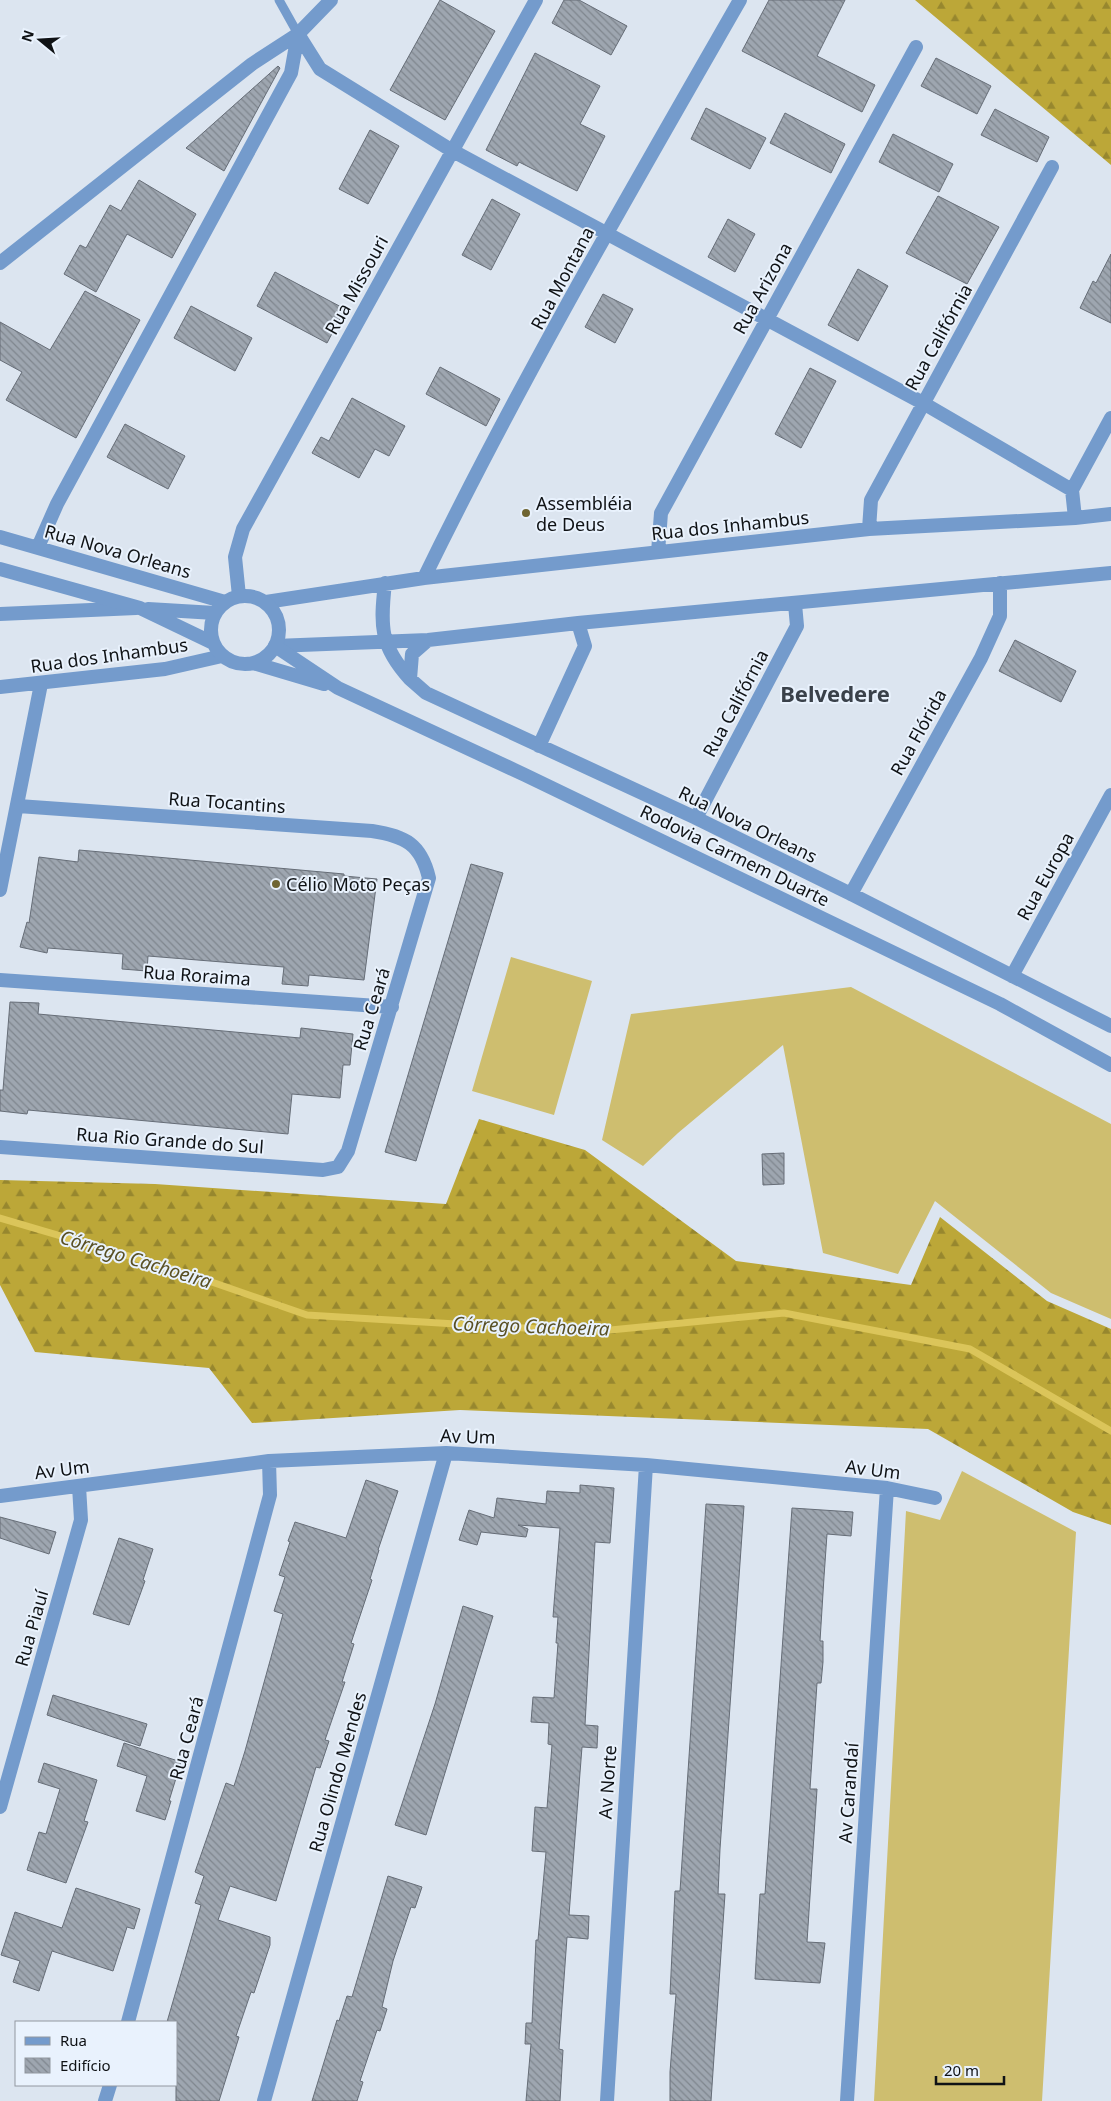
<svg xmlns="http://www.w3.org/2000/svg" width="1111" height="2101" viewBox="0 0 1111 2101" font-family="'Noto Sans',sans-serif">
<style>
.grass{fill:#cebe6f}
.forest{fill:url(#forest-firs)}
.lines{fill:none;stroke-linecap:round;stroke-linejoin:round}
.stream{stroke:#dbc55a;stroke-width:7}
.building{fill:url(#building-back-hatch);stroke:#666d77}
.service{stroke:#749bcc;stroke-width:9}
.minor{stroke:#749bcc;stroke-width:14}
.tertiary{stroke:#749bcc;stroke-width:14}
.poi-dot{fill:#6f6532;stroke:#e9f2fd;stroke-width:2}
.labels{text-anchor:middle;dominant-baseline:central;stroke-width:4;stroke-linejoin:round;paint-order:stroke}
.street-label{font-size:18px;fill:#0f1215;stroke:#e9f2fd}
.poi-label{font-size:18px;fill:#0f1215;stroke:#e9f2fd;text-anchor:start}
.water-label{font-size:19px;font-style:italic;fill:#595024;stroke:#e9f2fd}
.district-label{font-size:22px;font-weight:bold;fill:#3a414a;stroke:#e9f2fd}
</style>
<defs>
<pattern id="forest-firs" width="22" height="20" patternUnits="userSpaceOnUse" patternTransform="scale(1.25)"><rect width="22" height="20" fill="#bca738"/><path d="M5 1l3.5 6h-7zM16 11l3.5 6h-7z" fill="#97872e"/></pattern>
<pattern id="building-back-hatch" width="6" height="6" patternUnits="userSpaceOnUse" patternTransform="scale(1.25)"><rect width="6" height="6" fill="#9ea6b0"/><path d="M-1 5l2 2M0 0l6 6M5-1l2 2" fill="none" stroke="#7f868e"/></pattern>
</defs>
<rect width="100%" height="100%" fill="#dce5f0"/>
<!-- grass -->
<path class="grass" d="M511,957L592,981L554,1115L472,1091Z
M851,987L1111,1124V1319L1051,1293L935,1201L898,1274L823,1253L783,1045L678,1133L643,1166L602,1140L631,1014Z
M962,1471L1076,1532L1042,2101H874L906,1511L940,1520Z"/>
<!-- forest -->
<path class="forest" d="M915,0H1111V165Z
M479,1119L585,1150L736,1261L911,1285L940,1217L1047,1301L1111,1329V1525L1073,1512L928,1429L460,1410L252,1423L209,1368L35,1352L0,1285V1180L155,1184L446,1204Z"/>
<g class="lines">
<!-- stream -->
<path class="stream" d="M0,1218L180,1271L307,1315L590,1332L784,1313L970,1349L1111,1431"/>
</g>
<!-- building -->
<path class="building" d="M440,0L495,31L445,120L390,90Z
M564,0H579L627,26L611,55L552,23Z
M769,0H845L817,56L875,85L862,112L742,51Z
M535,53L600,86L580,124L605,136L577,191L519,162L517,166L486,150Z
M936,58L991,86L977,114L921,86Z
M278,66L280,68L224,171L186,148Z
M706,108L766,138L750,169L691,139Z
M995,109L1049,137L1037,162L981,135Z
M785,113L845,144L831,173L770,143Z
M370,130L399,146L368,204L339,189Z
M893,134L953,164L939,192L879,162Z
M139,180L196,214L172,258L127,234L96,292L64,274L80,245L86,248L110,205L121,211Z
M938,196L999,227L967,284L906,253Z
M492,199L520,214L491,270L462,255Z
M728,219L755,234L735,272L708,257Z
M1111,254V323L1080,308L1093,281L1096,283Z
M858,269L888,286L858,341L828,325Z
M275,272L345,309L327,343L257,306Z
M85,291L140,320L76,438L6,400L22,372L0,360V322L50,350Z
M603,294L633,309L615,343L585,327Z
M191,306L252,338L235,371L174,338Z
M440,367L500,399L486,426L426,394Z
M810,368L836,381L801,448L775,434Z
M352,398L405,426L389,456L375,449L359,478L312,453L321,437L329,441Z
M125,424L185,456L168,489L107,457Z
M1015,640L1076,671L1061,702L999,671Z
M79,850L344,874V876L377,879L364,980L309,975L308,986L282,984L284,967L148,956L147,971L122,969L123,954L48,948L47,953L20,947L27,922L29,923L39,857L78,862Z
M471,864L503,873L416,1161L385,1152Z
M10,1002L39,1003L38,1014L300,1038L301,1028L353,1034L350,1065H343L340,1098L292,1094L288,1134L28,1110L27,1114L0,1111V1090H3Z
M784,1153V1184L763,1185L762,1154Z
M366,1480L398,1491L378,1550H379L370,1579L372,1580L351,1643L354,1644L342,1682H345L325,1740L329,1741L320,1768L316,1767L276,1901L230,1886L218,1920L270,1937V1945L254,1993L251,1992L236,2036L239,2037L219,2101H176V2022H167L201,1905L195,1903L204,1876L195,1872L226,1783L234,1786L245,1751L283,1614L274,1611L285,1577L279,1575L290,1542L288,1541L295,1522L346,1538Z
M580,1485L614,1488L610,1543L595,1542L585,1725L598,1726L597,1748L582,1747L569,1915L589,1916L588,1939L567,1937L559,2049L563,2050L560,2101H526L531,2044H525L526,2023H532L536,1940H538L546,1852L532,1851L535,1807L547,1808L552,1745L548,1744L549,1723L531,1722L533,1697L554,1698L558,1643H556L558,1617H553L560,1528L518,1525L528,1529L526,1537L481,1532L477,1545L459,1540L469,1510L494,1518L497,1498L546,1504L547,1491L580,1493Z
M706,1504L744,1506L720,1849L718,1894H725L711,2101H670V2072L676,1994H670L675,1891H680Z
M792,1508L853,1512L851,1536L827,1534L824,1577L820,1641H823V1662L821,1683H817L810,1789H817L807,1942L825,1943L820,1983L755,1979L760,1894H765Z
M0,1517L56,1532L49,1554L0,1538Z
M119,1538L153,1549L143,1580L145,1581L129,1625L93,1614Z
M463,1606L493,1616L426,1835L395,1825L435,1704Z
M53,1695L147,1724L140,1746L47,1715Z
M124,1743L181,1762L169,1801H171L165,1820L136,1811L147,1776L117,1766Z
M44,1763L97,1780L84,1821L88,1822L66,1883L27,1870L39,1832L46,1834L60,1789L38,1782Z
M388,1876L422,1887L415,1908L411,1907L393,1961L382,2007L387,2009L380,2031L377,2030L360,2081L363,2082L357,2101H312L337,2020L339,2021L347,1996L352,1997Z
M76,1888L140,1909L134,1929L127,1927L113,1971L52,1951L39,1991L13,1982L20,1961L1,1955L15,1912L62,1928Z"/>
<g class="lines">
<!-- service -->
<path class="service" d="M279,0L298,34"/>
<!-- minor -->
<path class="minor" d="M298,34L320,69L451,150L923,403L1072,490
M0,263L252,64L298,34L331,0
M1075,518L1072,490L1111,418
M869,529L871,500L1052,167
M0,537L225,602
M38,547L57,504L291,73L298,34
M658,552L661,513L916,47
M424,578C520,381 631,190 740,0
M385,583C380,626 380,646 410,679
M239,596L235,557L243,529L536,0
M266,602L424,578L869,529L1075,518L1111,514
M0,614L136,608
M428,640L412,654L410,679L426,693L696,818L851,894L1111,1026
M275,646L428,640L578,623L1111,573
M0,687L165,669L222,656
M539,746L585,646L578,623
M696,818L797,626L795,604
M0,890L41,684
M851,894L981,658L1000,616V583
M1012,976L1111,795
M0,980L392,1007
M0,1147L323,1170L338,1167L348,1151L429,878C421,844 405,836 372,831L18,806
M0,1496L269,1461L446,1453L646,1465L887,1488L935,1498
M0,1807L81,1520L79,1486
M128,2022L270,1495L269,1461
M105,2101L110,2085
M264,2101L446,1453
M607,2101L646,1465
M847,2101L887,1488"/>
<!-- tertiary -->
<path class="tertiary" d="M0,569L140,608L213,643
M211 630a34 34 0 1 1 68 0a34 34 0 1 1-68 0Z
M148,609L215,613
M275,646L338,688L525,775L1000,1004L1111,1065
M253,663L324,684"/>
</g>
<!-- markers -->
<g class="poi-dot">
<circle cx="526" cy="513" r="5"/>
<circle cx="276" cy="884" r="5"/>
</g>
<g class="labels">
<!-- street labels -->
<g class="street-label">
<text transform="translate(562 278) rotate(-62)">Rua Montana</text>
<text transform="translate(356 285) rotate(-61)">Rua Missouri</text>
<text transform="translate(762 288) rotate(-61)">Rua Arizona</text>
<text transform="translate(938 337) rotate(-61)">Rua Califórnia</text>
<text transform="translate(730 525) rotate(-6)">Rua dos Inhambus</text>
<text transform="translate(118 551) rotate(16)">Rua Nova Orleans</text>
<text transform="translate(109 655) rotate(-8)">Rua dos Inhambus</text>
<text transform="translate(735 703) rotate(-62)">Rua Califórnia</text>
<text transform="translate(918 732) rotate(-61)">Rua Flórida</text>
<text transform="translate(227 802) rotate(4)">Rua Tocantins</text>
<text transform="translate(748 824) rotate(26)">Rua Nova Orleans</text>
<text transform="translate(735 855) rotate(26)">Rodovia Carmem Duarte</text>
<text transform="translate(1045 876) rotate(-61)">Rua Europa</text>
<text transform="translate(197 975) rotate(4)">Rua Roraima</text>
<text transform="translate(371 1009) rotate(-73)">Rua Ceará</text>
<text transform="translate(170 1140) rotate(4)">Rua Rio Grande do Sul</text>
<text transform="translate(468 1436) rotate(2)">Av Um</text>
<text transform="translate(62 1469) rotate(-7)">Av Um</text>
<text transform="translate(873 1469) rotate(7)">Av Um</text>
<text transform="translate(31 1628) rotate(-74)">Rua Piauí</text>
<text transform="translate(186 1738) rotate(-75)">Rua Ceará</text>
<text transform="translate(337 1772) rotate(-74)">Rua Olindo Mendes</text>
<text transform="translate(607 1782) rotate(-86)">Av Norte</text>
<text transform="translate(848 1793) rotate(-86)">Av Carandaí</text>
</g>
<!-- poi labels -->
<g class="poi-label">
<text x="536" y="503">Assembléia<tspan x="536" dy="21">de Deus</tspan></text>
<text x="286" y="884">Célio Moto Peças</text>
</g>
<!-- water labels -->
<g class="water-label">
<text transform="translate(136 1259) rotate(17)">Córrego Cachoeira</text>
<text transform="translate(531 1326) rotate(2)">Córrego Cachoeira</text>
</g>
<!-- district labels -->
<g class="district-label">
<text x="835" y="693">Belvedere</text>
</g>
</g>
<!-- legend -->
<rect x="15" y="2021" width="162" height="65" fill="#e9f2fd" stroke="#9298a0"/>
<rect x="25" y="2037" width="25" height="8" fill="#749bcc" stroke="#9298a0"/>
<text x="60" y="2046" font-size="15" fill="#0f1215">Rua</text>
<rect x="25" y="2058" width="25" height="15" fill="url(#building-back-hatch)" stroke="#9298a0"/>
<text x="60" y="2071" font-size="15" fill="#0f1215">Edifício</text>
<!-- north arrow -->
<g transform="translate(40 40) rotate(288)" stroke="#e9f2fd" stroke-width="4" paint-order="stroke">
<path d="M0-4L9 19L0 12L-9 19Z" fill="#0f1215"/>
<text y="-8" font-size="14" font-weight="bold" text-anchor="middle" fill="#0f1215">N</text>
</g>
<!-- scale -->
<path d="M936 2076v8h68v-8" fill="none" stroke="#0f1215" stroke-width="2.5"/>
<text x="944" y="2076" font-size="15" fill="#0f1215" stroke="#e9f2fd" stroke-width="4" paint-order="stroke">20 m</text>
</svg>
